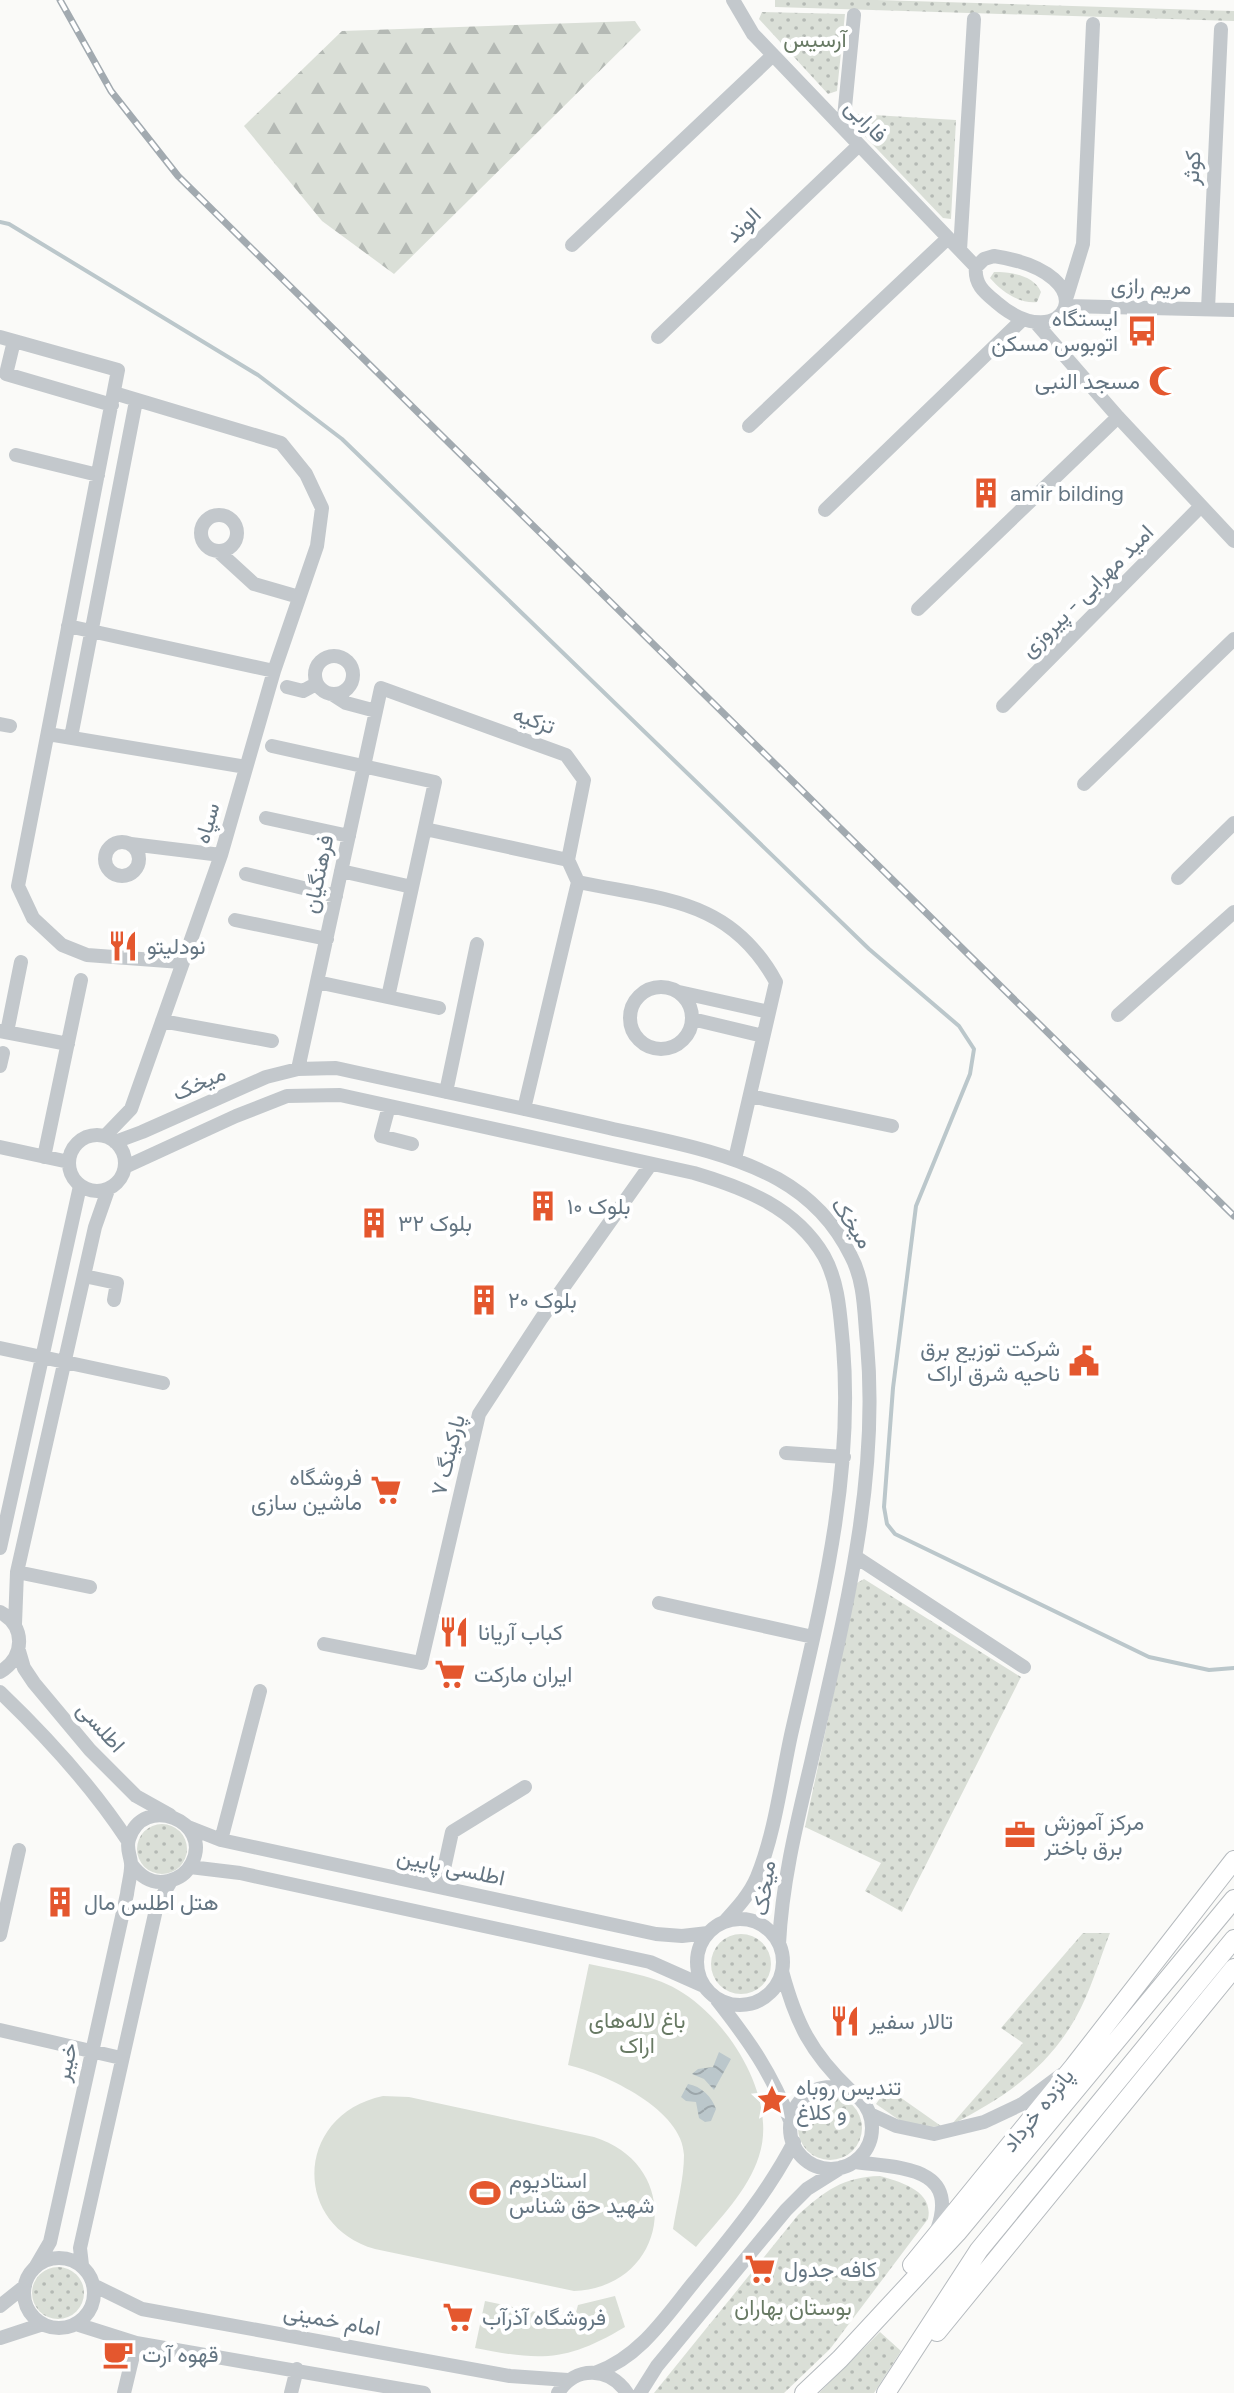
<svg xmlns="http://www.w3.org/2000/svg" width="1234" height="2393" viewBox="0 0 1234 2393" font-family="Figtree,Vazirmatn,sans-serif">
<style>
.grass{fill:url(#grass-dots)}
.forest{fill:url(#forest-firs)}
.garden{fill:#dadfd7}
.water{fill:url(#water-waves)}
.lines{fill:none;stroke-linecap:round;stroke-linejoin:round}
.stream{stroke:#bbc7cb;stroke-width:4}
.major-casing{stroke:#b5babe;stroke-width:20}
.minor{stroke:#c3c8cc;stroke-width:14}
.major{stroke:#fff;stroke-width:18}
.rail-casing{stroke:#a2aab0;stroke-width:7}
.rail{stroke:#fff;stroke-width:4;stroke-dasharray:12;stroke-linecap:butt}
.labels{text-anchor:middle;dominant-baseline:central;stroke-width:8;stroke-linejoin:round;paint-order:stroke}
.park-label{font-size:22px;fill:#687a64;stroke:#fff}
.street-label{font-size:22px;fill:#657683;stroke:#fff}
.poi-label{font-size:22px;fill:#657683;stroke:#fff;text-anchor:start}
</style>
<defs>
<pattern id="grass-dots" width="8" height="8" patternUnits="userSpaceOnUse" patternTransform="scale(2)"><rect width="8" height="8" fill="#dadfd7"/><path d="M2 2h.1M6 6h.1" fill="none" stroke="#b4b9b4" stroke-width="1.8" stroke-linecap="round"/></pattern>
<pattern id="forest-firs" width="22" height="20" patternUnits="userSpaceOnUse" patternTransform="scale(2)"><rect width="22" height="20" fill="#dadfd7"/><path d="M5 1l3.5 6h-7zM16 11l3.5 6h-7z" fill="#b4b9b4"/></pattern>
<pattern id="water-waves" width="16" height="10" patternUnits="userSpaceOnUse" patternTransform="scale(2)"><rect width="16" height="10" fill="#bbc7cb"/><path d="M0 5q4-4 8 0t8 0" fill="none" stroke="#9ca6aa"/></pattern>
</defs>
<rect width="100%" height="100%" fill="#fafaf8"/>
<!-- grass -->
<path class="grass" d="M775,0H877L1234,11V21L775,7Z
M762,12L845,14L837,91L828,94L759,19Z
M857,114L956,120L951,219L943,218L856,127Z
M994,272C1011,272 1034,275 1041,292L1037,302C1019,304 1001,291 990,278Z
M864,1579L1021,1677L902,1912L865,1891L881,1863L805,1827L857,1583Z
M137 1849a25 25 0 1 1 50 0a25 25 0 1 1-50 0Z
M1083,1933H1110C1099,1961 1090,1993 1075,2019C1045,2071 1003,2098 951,2125L1023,2043L1001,2028Z
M711 1964a30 30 0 1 1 60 0a30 30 0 1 1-60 0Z
M887,2088L941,2126L912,2129L876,2104Z
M798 2128a32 32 0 1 1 64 0a32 32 0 1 1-64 0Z
M880,2176C901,2182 934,2191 928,2219L830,2349L784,2393H654L798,2215C825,2191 842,2177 880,2176Z
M32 2293a26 26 0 1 1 52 0a26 26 0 1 1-52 0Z
M880,2332L901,2351L874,2393H819Z"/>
<!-- forest -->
<path class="forest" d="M635,21L641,30L394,274L322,221L244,126L342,31Z"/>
<!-- garden -->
<path class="garden" d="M589,1964C621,1971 656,1975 683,1993C730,2023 778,2099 759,2156C748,2191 719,2219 696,2247L673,2229C677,2205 684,2178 684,2155C683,2110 606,2074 568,2065Z
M383,2096L409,2097L594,2137C686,2166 669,2287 574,2291L375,2249C290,2224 296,2114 383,2096Z
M615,2296L625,2327C566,2362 541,2361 475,2348L485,2301L574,2320L578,2305Z"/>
<!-- water -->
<path class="water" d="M719,2052L731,2059L714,2090L704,2079L692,2074L698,2069L713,2067Z
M688,2084C701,2086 712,2097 716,2109L711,2121L705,2122L699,2118L696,2102L686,2101L681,2097Z"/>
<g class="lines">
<!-- stream -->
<path class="stream" d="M0,222L9,224L258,375L342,439L869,949L959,1026L974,1049L970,1074L916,1206L893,1388L884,1507L887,1524L895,1534L1149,1657L1209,1670L1234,1668"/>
<!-- major casing -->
<g class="major-casing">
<path id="major" d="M912,2265L1074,2066L1234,1860
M937,2332L1234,1968
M804,2393L840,2359L957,2233L1234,1899
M886,2393L979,2250L1234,1939"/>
</g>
<!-- minor -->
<path class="minor" d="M733,0L753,34L976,267
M843,128L854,15
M572,245L773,55
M960,250L974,19
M994,256C1112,274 1064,361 996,302C984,292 974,284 976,267L984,259Z
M1067,296L1083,244L1093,24
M1067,306L1234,310
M1208,309L1221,29
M1036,323L1118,417L1234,541
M0,337L118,370L18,886L33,918L62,945L87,955L181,962
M658,337L859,145
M14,341L6,374L112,405
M749,426L948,238
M16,455L98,475
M825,510L1023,319
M201 533a18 18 0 1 1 36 0a18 18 0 1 1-36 0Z
M219,552L254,584L299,597
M918,609L1118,417
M68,626L274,671
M315 675a19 19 0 1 1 38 0a19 19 0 1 1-38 0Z
M287,687L303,691L316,684
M332,694L346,703L376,711
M1003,706L1201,506
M0,724L10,726
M48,734L246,767
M71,737L136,401
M272,746L435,782L388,997
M1084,784L1234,639
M266,818L349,836
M425,829L568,860
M105 859a17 17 0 1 1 34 0a17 17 0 1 1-34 0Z
M131,844L221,855
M341,871L412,887
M246,874L336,896
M1178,878L1234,823
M578,882C663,900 730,898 776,982L735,1159
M235,920L327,939
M317,982L439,1008
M630 1018a31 31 0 1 1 62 0a31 31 0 1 1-62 0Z
M679,992L769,1012
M1118,1015L1234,912
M692,1019L763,1036
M162,1021L272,1041
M0,1031L68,1044
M7,1032L21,962
M0,1066L3,1053
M298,1069L381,688L566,755L584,780L568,860
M446,1092L477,944
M750,1096L892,1126
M389,1106L381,1136L412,1144
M524,1109L578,882L568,860
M69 1163a28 28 0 1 1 56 0a28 28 0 1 1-56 0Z
M105,1136L131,1109L221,855L274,671L317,546L322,508L306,474L281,443L114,393
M115,1142L142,1132L266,1077L298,1069L336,1068C427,1088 518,1107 609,1128C666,1141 726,1151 778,1179C810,1197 835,1223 851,1256C865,1282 864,1314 867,1343C880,1486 842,1624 811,1763C797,1822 782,1882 779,1944
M0,1147L69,1162
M44,1157L81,980
M125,1167L236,1116L287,1096L340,1095L694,1173C745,1188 796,1208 824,1256C839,1283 840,1315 843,1345C854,1480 821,1604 791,1735C781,1781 775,1833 757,1877C750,1894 737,1908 725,1921
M84,1276L117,1283L114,1300
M0,1348L163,1383
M786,1453L844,1457
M0,1548L80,1186
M856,1557L1024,1667
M17,1572L90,1587
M659,1603L813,1637
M0,1612C26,1626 25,1657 0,1672
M15,1624L17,1572L95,1227L108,1190
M324,1644L421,1663L479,1414L541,1319L651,1164
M19,1651L24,1668L34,1683L90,1750L136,1796L170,1815
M0,1692C47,1737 92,1786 128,1841
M188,1827L221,1840L656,1934L682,1936L708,1933
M221,1840L260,1691
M190,1867L240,1873L650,1962L704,1986
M440,1887L452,1832L525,1787
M697 1962a43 43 0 1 1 86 0a43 43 0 1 1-86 0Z
M0,1935L19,1850
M782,1971C796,2023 811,2053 850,2090
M717,2000C750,2042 771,2072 791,2123
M0,2030L121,2058
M790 2128a41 41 0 1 1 82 0a41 41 0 1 1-82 0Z
M870,2114L896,2126L934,2134L984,2122L1022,2104L1061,2075
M854,2162C900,2168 960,2166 937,2230
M24 2293a35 35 0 1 1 70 0a35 35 0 1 1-70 0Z
M82,2265L80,2248L157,1905L171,1881
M36,2266L50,2242L127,1894C128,1884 132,1872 131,1863C130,1854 126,1848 129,1839C143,1793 213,1821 192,1863C187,1873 178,1879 168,1881C151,1885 140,1876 131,1864
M93,2285L142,2309L510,2376L568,2380
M0,2306L25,2286
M76,2324L136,2343L424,2393
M0,2338L43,2324
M597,2372C640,2357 666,2316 694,2282C731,2237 767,2194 794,2142
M124,2393L136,2343
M291,2393L297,2369
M558,2393C575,2365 610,2367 627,2393
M640,2393L657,2366L786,2210L807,2189L842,2167"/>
<!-- major -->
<use href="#major" class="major"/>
<!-- rail casing -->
<g class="rail-casing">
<path id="rail" d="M60,0L111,91L178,176L1234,1216"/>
</g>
<!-- rail -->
<use href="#rail" class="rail"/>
</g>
<!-- icons -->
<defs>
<g id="bus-bare" transform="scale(2.4)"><path d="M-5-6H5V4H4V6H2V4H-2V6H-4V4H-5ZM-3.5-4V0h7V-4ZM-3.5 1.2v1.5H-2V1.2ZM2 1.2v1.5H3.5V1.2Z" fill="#e4572e" stroke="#fff" stroke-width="2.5" paint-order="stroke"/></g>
<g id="mosque-bare" transform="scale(2.4)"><path d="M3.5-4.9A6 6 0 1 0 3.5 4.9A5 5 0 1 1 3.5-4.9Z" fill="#e4572e" stroke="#fff" stroke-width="2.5" paint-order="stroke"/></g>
<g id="building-bare" transform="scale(2.4)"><path d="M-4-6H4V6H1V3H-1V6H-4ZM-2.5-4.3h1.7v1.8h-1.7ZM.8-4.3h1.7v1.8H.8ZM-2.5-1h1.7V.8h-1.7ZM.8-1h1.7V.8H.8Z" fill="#e4572e" stroke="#fff" stroke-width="2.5" paint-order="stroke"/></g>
<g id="restaurant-bare" transform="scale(2.4)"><path d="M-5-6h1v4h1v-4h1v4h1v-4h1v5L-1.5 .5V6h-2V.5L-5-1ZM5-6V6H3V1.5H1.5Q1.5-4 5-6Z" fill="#e4572e" stroke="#fff" stroke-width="2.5" paint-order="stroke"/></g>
<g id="civic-bare" transform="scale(2.4)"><path d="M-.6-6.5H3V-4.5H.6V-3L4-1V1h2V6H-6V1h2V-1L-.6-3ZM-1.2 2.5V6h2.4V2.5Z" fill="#e4572e" stroke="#fff" stroke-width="2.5" paint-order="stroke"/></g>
<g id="supermarket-bare" transform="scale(2.4)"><path d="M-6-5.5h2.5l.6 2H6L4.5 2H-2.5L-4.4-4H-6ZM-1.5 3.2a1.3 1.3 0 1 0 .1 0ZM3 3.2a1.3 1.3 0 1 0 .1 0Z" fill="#e4572e" stroke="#fff" stroke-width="2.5" paint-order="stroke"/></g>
<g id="office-bare" transform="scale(2.4)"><path d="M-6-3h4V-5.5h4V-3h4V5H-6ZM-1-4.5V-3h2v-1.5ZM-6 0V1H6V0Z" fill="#e4572e" stroke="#fff" stroke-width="2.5" paint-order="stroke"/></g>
<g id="sight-bare" transform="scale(2.4)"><path d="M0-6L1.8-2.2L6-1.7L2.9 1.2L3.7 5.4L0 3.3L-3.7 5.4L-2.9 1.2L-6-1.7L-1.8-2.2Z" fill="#e4572e" stroke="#fff" stroke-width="2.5" paint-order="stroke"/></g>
<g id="stadium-bare" transform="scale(2.4)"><path d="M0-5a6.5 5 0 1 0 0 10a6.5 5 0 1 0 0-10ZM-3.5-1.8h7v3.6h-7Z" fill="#e4572e" stroke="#fff" stroke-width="2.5" paint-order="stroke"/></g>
<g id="cafe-bare" transform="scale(2.4)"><path d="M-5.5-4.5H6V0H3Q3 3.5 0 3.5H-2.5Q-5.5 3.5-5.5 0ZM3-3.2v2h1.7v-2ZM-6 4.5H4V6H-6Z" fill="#e4572e" stroke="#fff" stroke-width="2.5" paint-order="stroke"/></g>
</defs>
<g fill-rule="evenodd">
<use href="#bus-bare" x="1142" y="331"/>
<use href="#mosque-bare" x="1164" y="381"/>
<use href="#building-bare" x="986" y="493"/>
<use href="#restaurant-bare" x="123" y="946"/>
<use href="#building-bare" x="543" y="1206"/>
<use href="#building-bare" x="374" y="1223"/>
<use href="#building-bare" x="484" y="1300"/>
<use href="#civic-bare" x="1084" y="1361"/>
<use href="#supermarket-bare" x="386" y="1490"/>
<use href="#restaurant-bare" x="454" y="1632"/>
<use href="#supermarket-bare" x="450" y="1674"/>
<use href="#office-bare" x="1020" y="1835"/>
<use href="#building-bare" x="60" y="1902"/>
<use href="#restaurant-bare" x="845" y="2021"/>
<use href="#sight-bare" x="772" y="2100"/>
<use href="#stadium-bare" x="485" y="2193"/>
<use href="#supermarket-bare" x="760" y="2269"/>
<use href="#supermarket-bare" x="458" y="2317"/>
<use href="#cafe-bare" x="118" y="2354"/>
</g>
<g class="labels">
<!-- park labels -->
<g class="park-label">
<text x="815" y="39">آرسیس</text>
<text x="637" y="2020">باغ لاله‌های<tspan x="637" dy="25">اراک</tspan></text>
<text x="793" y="2307">بوستان بهاران</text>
</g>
<!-- street labels -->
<g class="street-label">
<text transform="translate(866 121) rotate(46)">فارابی</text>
<text transform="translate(1192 168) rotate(-87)">کوثر</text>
<text transform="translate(743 225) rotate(-44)">الوند</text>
<text transform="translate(1151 286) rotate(1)">مریم رازی</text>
<text transform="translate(1087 591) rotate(-45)">امید مهرابی - پیروزی</text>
<text transform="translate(534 720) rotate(20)">تزکیه</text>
<text transform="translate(207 823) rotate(-74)">سپاه</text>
<text transform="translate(318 874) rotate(-78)">فرهنگیان</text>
<text transform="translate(199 1083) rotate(-24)">میخک</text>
<text transform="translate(852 1223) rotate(56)">میخک</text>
<text transform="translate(448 1455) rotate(-76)">پارکینگ ۷</text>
<text transform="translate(101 1727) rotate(48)">اطلسی</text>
<text transform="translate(451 1867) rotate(12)">اطلسی پایین</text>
<text transform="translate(764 1888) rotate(-82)">میخک</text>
<text transform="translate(66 2062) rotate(-77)">خیبر</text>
<text transform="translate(1038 2110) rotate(-51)">پانزده خرداد</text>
<text transform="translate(332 2320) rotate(10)">امام خمینی</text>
</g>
<!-- poi labels -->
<g class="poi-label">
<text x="1118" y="318" text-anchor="end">ایستگاه<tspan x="1118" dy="25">اتوبوس مسکن</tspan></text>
<text x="1140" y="381" text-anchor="end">مسجد النبی</text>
<text x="1010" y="493">amir bilding</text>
<text x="147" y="946">نودلیتو</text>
<text x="567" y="1206">بلوک ۱۰</text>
<text x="398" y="1223">بلوک ۳۲</text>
<text x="508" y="1300">بلوک ۲۰</text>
<text x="1060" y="1348" text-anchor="end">شرکت توزیع برق<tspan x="1060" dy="25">ناحیه شرق اراک</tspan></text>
<text x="362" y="1477" text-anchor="end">فروشگاه<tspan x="362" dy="25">ماشین سازی</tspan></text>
<text x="478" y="1632">کباب آریانا</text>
<text x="474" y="1674">ایران مارکت</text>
<text x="1044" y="1822">مرکز آموزش<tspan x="1044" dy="25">برق باختر</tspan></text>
<text x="84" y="1902">هتل اطلس مال</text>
<text x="869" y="2021">تالار سفیر</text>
<text x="796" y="2087">تندیس روباه<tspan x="796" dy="25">و کلاغ</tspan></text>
<text x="509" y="2180">استادیوم<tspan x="509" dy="25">شهید حق شناس</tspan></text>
<text x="784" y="2269">کافه جدول</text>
<text x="482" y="2317">فروشگاه آذرآب</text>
<text x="142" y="2354">قهوه آرت</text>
</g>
</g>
</svg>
